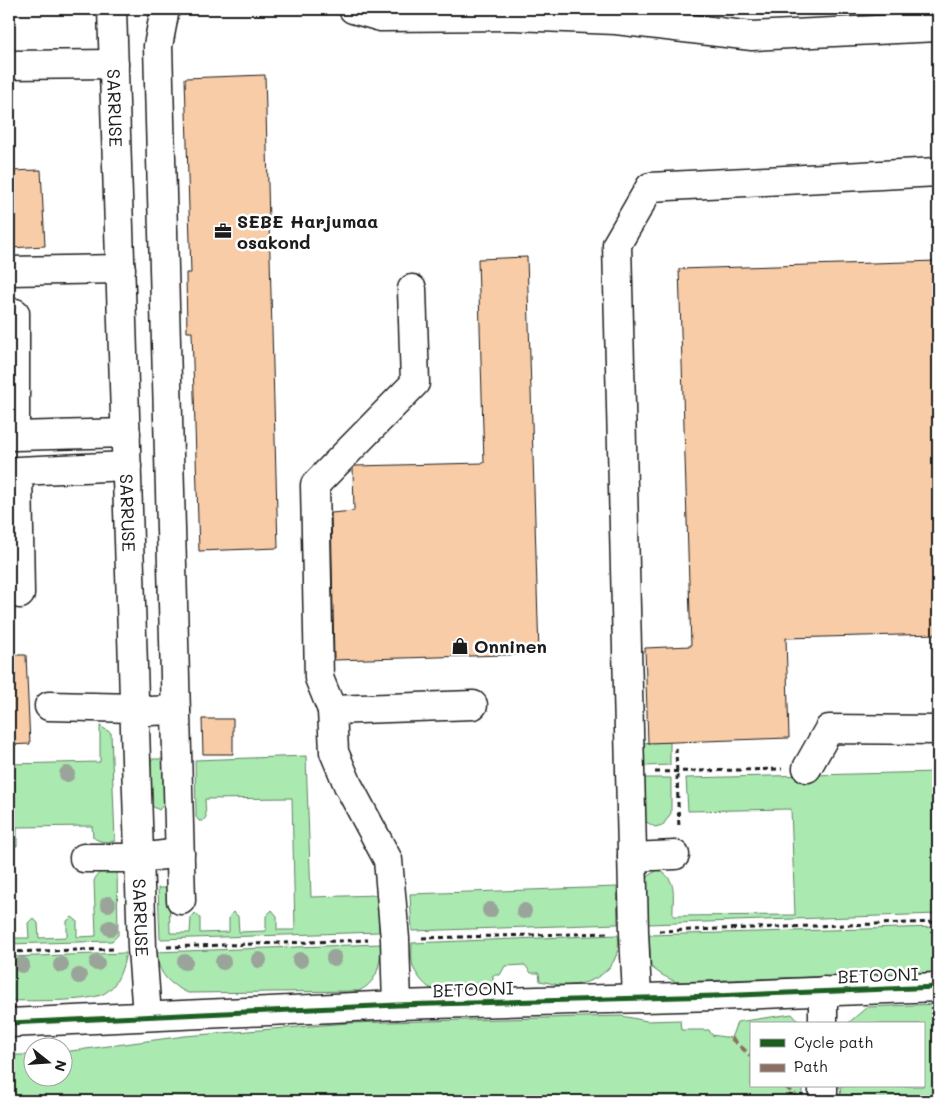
<svg xmlns="http://www.w3.org/2000/svg" width="947" height="1110" viewBox="0 0 947 1110" font-family="Mali,sans-serif">
<style>
.green{fill:#aae9b0;stroke:#638266}
.building{fill:#f7cca6;stroke:#1c1c1c}
.lines{fill:none;stroke-linecap:round;stroke-linejoin:round}
.minor-casing{stroke:#1c1c1c;stroke-width:31}
.path{stroke:#1c1c1c;stroke-width:3;stroke-dasharray:5 4;stroke-linecap:butt}
.minor{stroke:#fff;stroke-width:28}
.quiet{stroke:#8d6e63;stroke-width:4;stroke-dasharray:8 4;stroke-linecap:butt}
.cycleway-casing{stroke:#fff;stroke-width:8}
.cycleway{stroke:#1b5e20;stroke-width:5}
.tree{fill:#9aa49a}
.labels{text-anchor:middle;dominant-baseline:central;stroke-width:5;stroke-linejoin:round;paint-order:stroke}
.street-label{font-size:18px;fill:#1c1c1c;stroke:#fff}
.poi-label{font-size:18px;font-weight:bold;fill:#1c1c1c;stroke:#fff;text-anchor:start}
</style>
<rect width="100%" height="100%" fill="#fff"/>
<filter id="ink" filterUnits="userSpaceOnUse"><feTurbulence type="fractalNoise" baseFrequency=".02" numOctaves="2"/><feDisplacementMap in="SourceGraphic" scale="10" xChannelSelector="R" yChannelSelector="G"/><feConvolveMatrix kernelMatrix="1 2 1 2 8 2 1 2 1" color-interpolation-filters="sRGB"/></filter>
<g filter="url(#ink)">
<!-- green -->
<path class="green" d="M100,726L111,733L115,841C106,842 100,843 93,837L92,826L17,827V846H9V764L100,762Z
M670,742V765L645,766L636,743Z
M306,756L311,897L378,895L379,932L160,939L158,888H169L170,933H190L191,918L195,913L200,918V933L229,932V917L233,912L238,916L239,932L266,931V916L272,910L277,916V930H295L292,798L205,799L206,817L203,821H199L196,817L195,760Z
M151,759H165L166,802L159,810L150,805L149,801L152,800Z
M938,772V914L648,924L645,884L649,875L658,870C679,879 672,898 673,916L795,915L791,809L688,811L686,778Z
M641,778H671V813L663,825L655,827L643,820Z
M117,870L118,935L112,941L9,944V938H29L28,923L33,918L38,923L39,938L67,937V921L72,917L77,921V937L96,936L94,881C99,869 105,870 117,870Z
M617,887L618,924L412,931L410,894Z
M938,927V972L676,982L662,975L651,967L649,935Z
M618,935C623,970 590,988 559,985C553,984 546,982 540,981L539,973H531L525,965L505,966L500,975H493V983C480,985 441,993 430,988C424,985 416,974 413,967C411,960 412,950 412,943Z
M381,944C380,964 379,981 359,991L188,993C167,983 159,974 156,952Z
M126,953C123,967 118,986 105,993C88,1003 30,1000 9,1001V957Z
M938,1004V1101H841L840,1086H923V1024H847L867,1007Z
M792,1014L801,1024H751V1086H802V1101H9V1055H32V1078H62L63,1052L185,1036L348,1023L622,1016L647,1021L680,1020L681,1030H709L712,1035L731,1038L737,1022Z"/>
<!-- building -->
<path class="building" d="M265,75L278,548L199,551L192,332H187L186,273H191L185,78Z
M41,170L45,246L9,248V171Z
M527,257L539,654L334,660L331,513L354,511L353,468L355,466L484,463L478,259Z
M938,261V634L786,638L789,738L648,743L645,648L691,646L679,269Z
M9,655H26L30,744L9,745Z
M202,719H233V754H203Z"/>
<g class="lines">
<!-- minor casing -->
<g class="minor-casing">
<g id="minor">
<path id="s1" d="M112,9L142,948L147,1016"/>
<path d="M165,9L158,46L181,900"/>
<path d="M353,9L381,17L514,16L616,20L752,36L938,27"/>
<path d="M9,65L114,64"/>
<path d="M9,271L121,269"/>
<path d="M15,313V436L126,433"/>
<path d="M20,594L18,471L127,466"/>
<path d="M49,706L135,708L149,711L176,710"/>
<path d="M332,710L319,678L315,485L415,383L412,289"/>
<path d="M807,768L829,729L938,730"/>
<path d="M632,857L675,855"/>
<path d="M84,858H139L180,853"/>
<path d="M637,997L634,932L617,244L650,187L938,172"/>
<path d="M397,1005L395,939L388,860L348,785L334,752L332,710L473,705"/>
<path d="M9,1023L397,1005L715,996L938,987"/>
<path d="M823,1024V991"/>
<path d="M823,1101V1086"/>
</g>
</g>
<!-- path -->
<path class="path" d="M676,748L679,829
M655,772L782,769
M659,931L938,922
M422,938L608,933
M167,947L368,940
M9,952L116,949"/>
<!-- minor -->
<use href="#minor" class="minor"/>
<!-- quiet -->
<path class="quiet" d="M731,1038L751,1056
M785,1086L802,1101"/>
<!-- cycleway casing -->
<g class="cycleway-casing">
<path id="cycleway" d="M9,1023L397,1005L715,996L938,987"/>
</g>
<!-- cycleway -->
<use href="#cycleway" class="cycleway"/>
</g>
<!-- trees -->
<g class="tree">
<circle cx="67" cy="774" r="8"/>
<circle cx="108" cy="904" r="8"/>
<circle cx="490" cy="910" r="8"/>
<circle cx="524" cy="911" r="8"/>
<circle cx="110" cy="928" r="8"/>
<circle cx="334" cy="958" r="8"/>
<circle cx="259" cy="960" r="8"/>
<circle cx="300" cy="960" r="8"/>
<circle cx="185" cy="962" r="8"/>
<circle cx="223" cy="962" r="8"/>
<circle cx="97" cy="963" r="8"/>
<circle cx="22" cy="965" r="8"/>
<circle cx="61" cy="965" r="8"/>
<circle cx="79" cy="976" r="8"/>
</g>
</g>
<!-- icons -->
<defs>
<g id="office-bare" transform="scale(1.35)"><path d="M-6-3h4V-5.5h4V-3h4V5H-6ZM-1-4.5V-3h2v-1.5ZM-6 0V1H6V0Z" fill="#1c1c1c" stroke="#fff" stroke-width="2.5" paint-order="stroke"/></g>
<g id="shop-bare" transform="scale(1.35)"><path d="M-5-2.5h2.3a2.7 3.5 0 0 1 5.4 0H5L5.5 6h-11ZM-1.5-2.5h3a1.5 2.3 0 0 0-3 0Z" fill="#1c1c1c" stroke="#fff" stroke-width="2.5" paint-order="stroke"/></g>
</defs>
<g fill-rule="evenodd">
<use href="#office-bare" x="223" y="231"/>
<use href="#shop-bare" x="460" y="646"/>
</g>
<g class="labels">
<!-- street labels -->
<g class="street-label">
<text stroke="none"><textPath href="#s1" startOffset="99">SARRUSE</textPath></text>
<text stroke="none"><textPath href="#s1" startOffset="504">SARRUSE</textPath></text>
<text stroke="none"><textPath href="#s1" startOffset="909">SARRUSE</textPath></text>
<text transform="translate(878 975) rotate(-2)">BETOONI</text>
<text transform="translate(473 989) rotate(-2)">BETOONI</text>
</g>
<!-- poi labels -->
<g class="poi-label">
<text x="237" y="221">SEBE Harjumaa<tspan x="237" dy="21">osakond</tspan></text>
<text x="474" y="646">Onninen</text>
</g>
</g>
<!-- margin -->
<rect width="947" height="1110" fill="none" stroke="#fff" stroke-width="30"/>
<rect x="15" y="15" width="917" height="1080" fill="none" stroke="#1c1c1c" stroke-width="2" filter="url(#ink)"/>
<!-- legend -->
<rect x="750" y="1022" width="175" height="65" fill="#ffffff" stroke="#a4a4a4"/>
<rect x="760" y="1039" width="25" height="8" fill="#1b5e20" stroke="#a4a4a4"/>
<text x="794" y="1048" font-size="15" fill="#1c1c1c">Cycle path</text>
<rect x="760" y="1064" width="25" height="8" fill="#8d6e63" stroke="#a4a4a4"/>
<text x="794" y="1072" font-size="15" fill="#1c1c1c">Path</text>
<!-- north arrow -->
<g transform="translate(48 1062) rotate(107)"><circle r="24" fill="#ffffff" stroke="#a4a4a4"/>
<path d="M0-4L9 19L0 12L-9 19Z" fill="#1c1c1c"/>
<text y="-8" font-size="14" font-weight="bold" text-anchor="middle" fill="#1c1c1c">N</text>
</g>
</svg>
